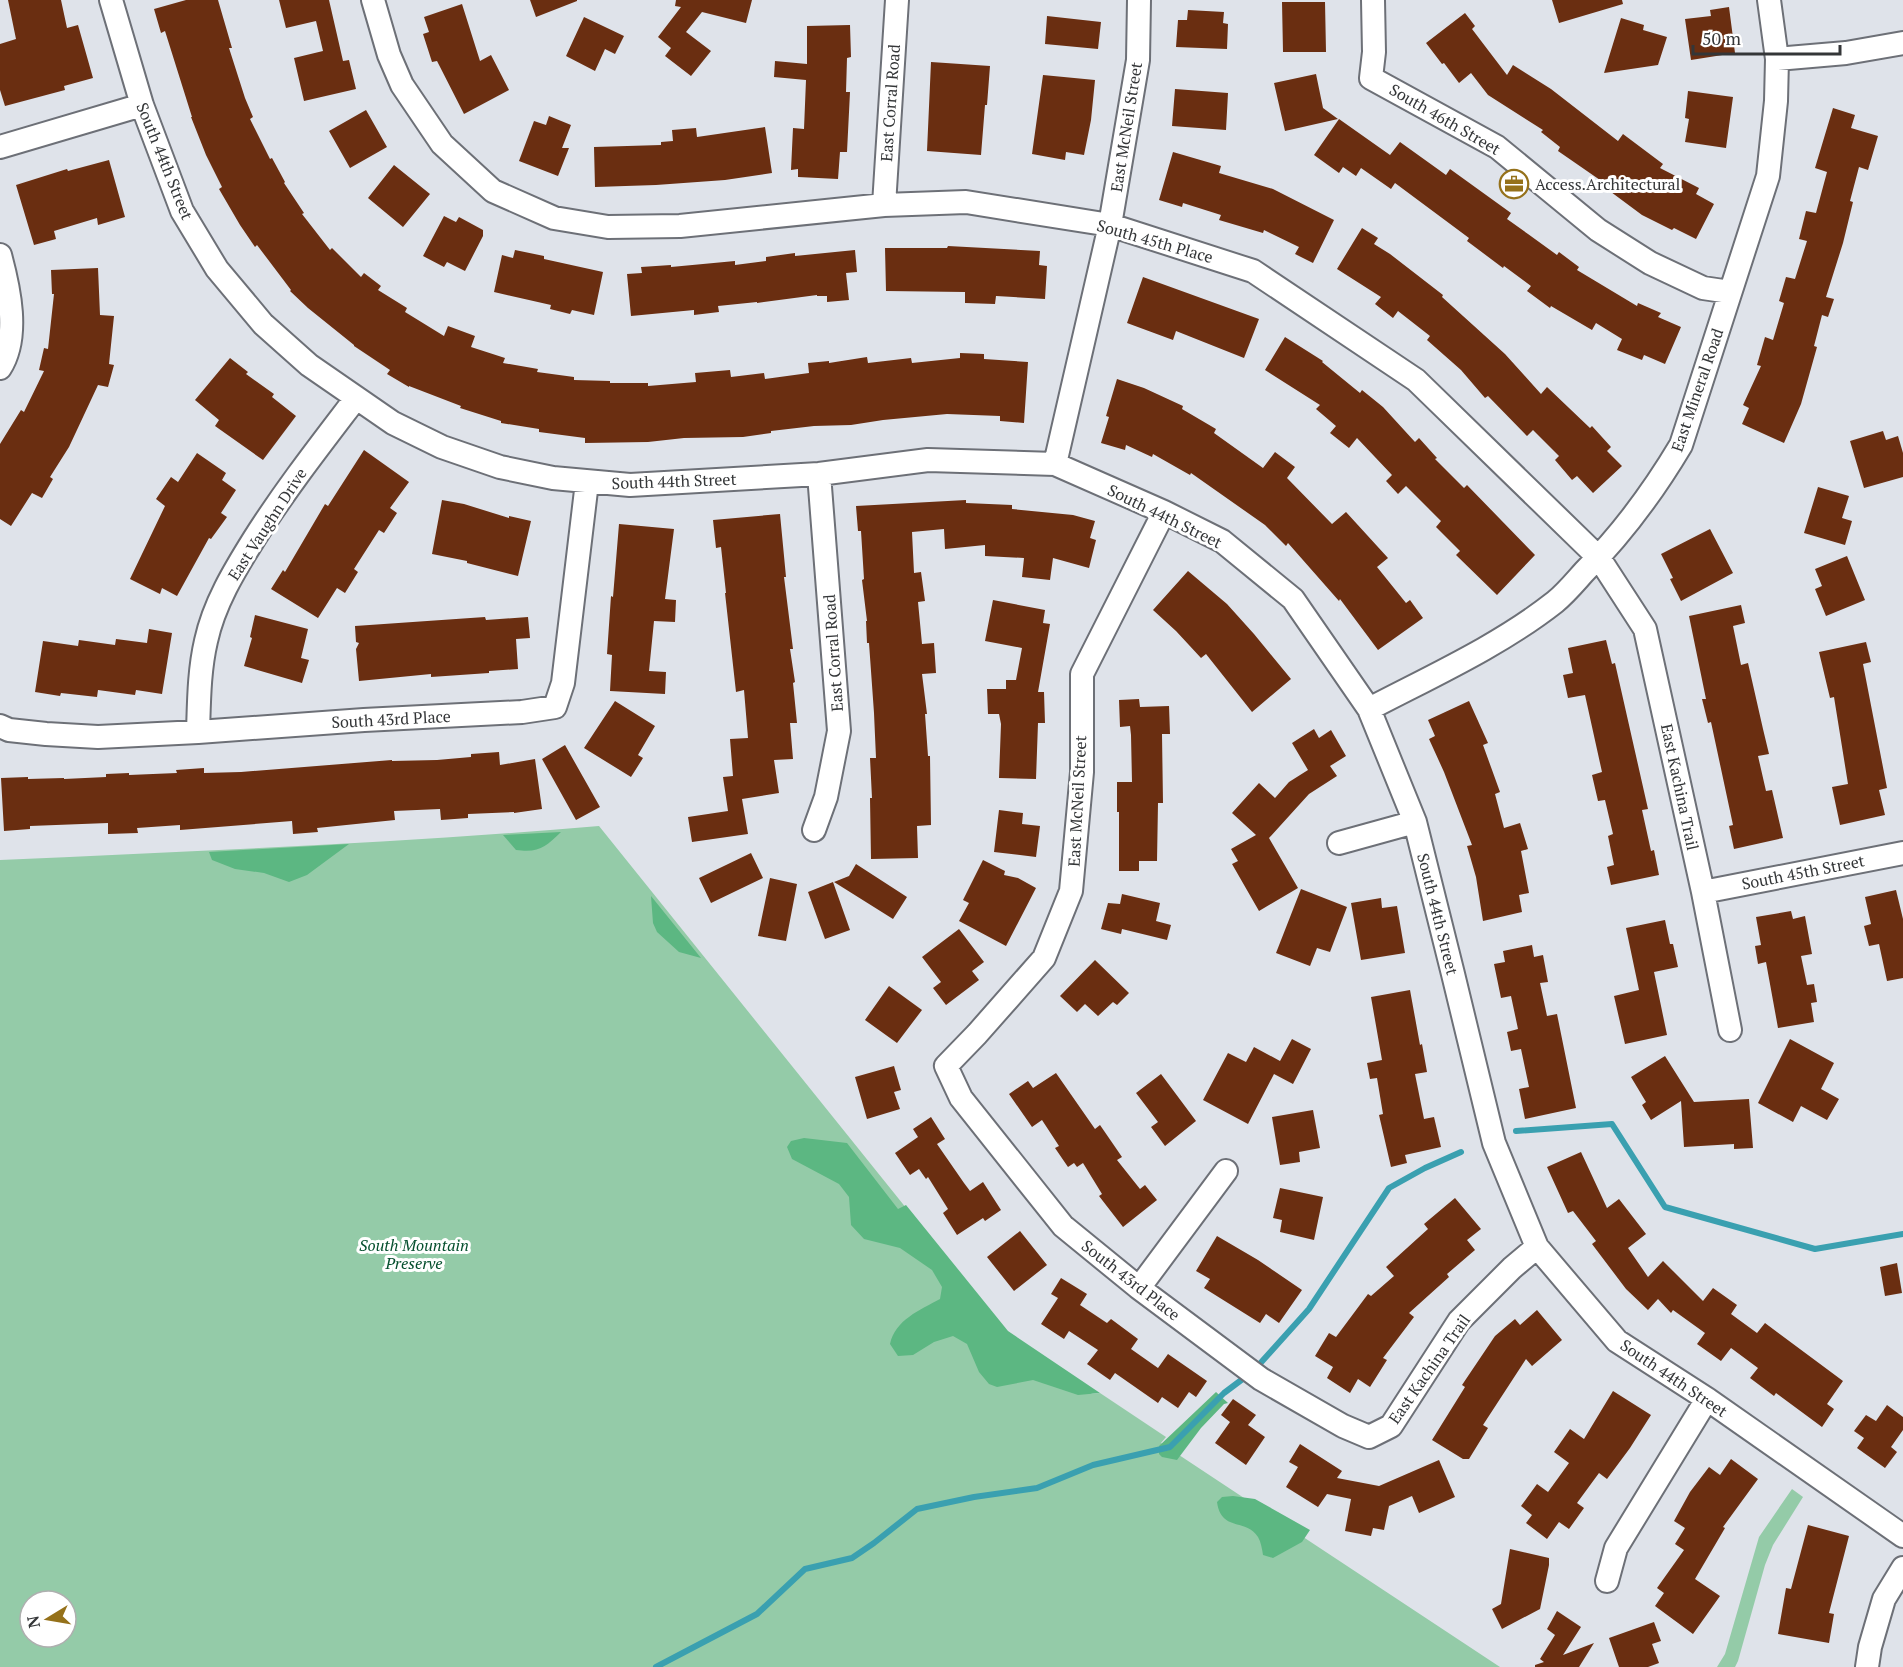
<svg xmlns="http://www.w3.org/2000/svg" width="1903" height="1667" viewBox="0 0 1903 1667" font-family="'PT Serif',serif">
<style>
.green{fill:#94cba8;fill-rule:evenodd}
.forest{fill:#5cb782}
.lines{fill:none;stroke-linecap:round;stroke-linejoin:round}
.stream{stroke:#3aa0b0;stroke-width:6}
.building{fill:#6a2e11}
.minor-casing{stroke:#6d7077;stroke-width:26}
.minor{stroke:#fff;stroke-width:22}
.labels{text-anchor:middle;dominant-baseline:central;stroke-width:6;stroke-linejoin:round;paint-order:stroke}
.street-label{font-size:16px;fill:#343638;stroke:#fff}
.poi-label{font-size:16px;fill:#343638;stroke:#fff;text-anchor:start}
.park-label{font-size:16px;font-style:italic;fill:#044f2d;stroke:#fff}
</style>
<rect width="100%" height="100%" fill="#dfe3ea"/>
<!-- green -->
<path class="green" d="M599,826L1005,1331L1092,1394L1100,1393L1166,1437L1161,1443L1173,1451L1500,1667H0V860C200,851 399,843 599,826ZM30,1601H66V1637H30Z
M1792,1489L1803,1497L1773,1545L1765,1565L1738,1661L1735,1667H1717L1725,1654L1759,1537Z"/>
<!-- forest -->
<path class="forest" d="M561,832C545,847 540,853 516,850L503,835Z
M349,844L307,875L289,882L264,873L235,869L212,860L209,852Z
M651,896L701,958L679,952L657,932L653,923Z
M804,1138L847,1143L898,1209L906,1205L1008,1331L1100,1393L1078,1395L1033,1380L997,1387L989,1384L979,1372L967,1344L953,1336L934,1342L913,1355L898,1356L890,1344C895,1320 920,1310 940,1299L942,1287L932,1270L900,1248L864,1239L851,1225L849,1197L839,1184L792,1159L787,1147L791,1141Z
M1216,1392L1228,1403L1224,1404L1201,1428L1177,1460L1162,1457L1159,1454V1446Z
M1233,1496L1255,1499L1310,1530L1302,1542L1273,1558L1263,1555C1262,1549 1261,1542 1258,1537C1246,1518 1221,1532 1217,1502L1222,1497Z"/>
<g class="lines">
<!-- stream -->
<path class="stream" d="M1516,1131L1612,1124L1665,1207L1815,1249L1903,1234
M1256,1368L1309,1309L1389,1188L1425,1168L1461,1152
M656,1667L757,1614L805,1569L852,1558L874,1543L917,1509L974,1497L1037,1488L1093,1465L1170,1447L1224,1393L1248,1375"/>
</g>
<!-- building -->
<path class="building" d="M8,0H61L67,28L78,25L93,78L64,86L65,90L5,106L0,90V44L16,39Z
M186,0H218L232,48H229L245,98L253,117L250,119L270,159L272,158L285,182L284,183L304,213L302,214L330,250L332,248L361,277L364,273L381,286L378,290L407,308L405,312L444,336L448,326L475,336L471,347L505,358L503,363L538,369L537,372L574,377V380L610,381V383H648V386L696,382L695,373L730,370L731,377L764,373L765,379L809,373L808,363L829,361V363L867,357L868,363L911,358L912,363L960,358V353L984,354V359L1028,362L1024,423L1000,421V416L947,414L883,420L851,425L814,426L771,431V433L743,437L684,438L648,442L585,443V438L539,432V429L501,423V421L460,408L461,406L409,386V387L387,374L390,370L354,346V345L308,308L290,291L291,290L257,245L255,247L240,225L219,189L222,187L206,155L191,117H192L165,31L161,33L154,9Z
M279,0H329L343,61L349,60L356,89L304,101L294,58L323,51L316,21L286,28Z
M530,0H577V1L536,17Z
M676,0H752L746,23L702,12L686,32L711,51L691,76L665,56L671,48L658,37L681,7L675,6Z
M1552,0H1622L1623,4L1559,23Z
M1282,2H1325L1326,52H1283Z
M462,4L480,61L491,55L509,90L464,114L437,61L432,62L423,34L429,32L424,17Z
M1729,7L1735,53L1691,60L1685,19L1711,16L1710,10Z
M1188,10L1224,12L1223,23L1228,24L1227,49L1176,47L1178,20H1187Z
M1465,13L1475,26L1472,29L1507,75L1513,65L1551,89L1618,141L1623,134L1663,164L1660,168L1699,188L1696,194L1714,204L1696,239L1674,228L1672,230L1642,215L1611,192L1613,189L1558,151L1560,147L1541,132L1543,130L1488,95L1471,73L1459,83L1444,63L1442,64L1426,43Z
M1047,16L1101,22L1098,49L1045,44Z
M584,17L624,36L615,54L605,49L595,71L566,56Z
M1621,18L1644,25L1643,30L1667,37L1658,65L1604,73Z
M850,25L851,57L847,58L846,92H850L847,152H840L838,179L798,177V169L791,170L793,128L804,129L806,80L774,77L775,61L807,64V26Z
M931,62L990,66L987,105H985L981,155L927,151Z
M1316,74L1323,108L1338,119L1285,131L1274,83Z
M1043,75L1095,80L1091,120L1084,155L1066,152L1065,160L1032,154Z
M1175,89L1228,93L1226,130L1172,126Z
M1688,91L1733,97L1726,148L1685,142L1689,119L1685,118Z
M1833,108L1855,115L1851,128L1878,136L1868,170L1859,167L1850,201L1853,202L1843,243L1826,297L1834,299L1828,317L1822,315L1814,346L1817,347L1801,404L1784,443L1742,424L1749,408L1743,405L1761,366L1757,365L1765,337L1773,340L1784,303L1779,301L1786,277L1795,279L1807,241L1799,239L1806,211L1816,213L1827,172L1815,168Z
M366,110L387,147L350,168L329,131Z
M549,116L571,125L562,148H569L558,176L519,161L534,121L546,125Z
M1339,119L1390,155L1400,142L1446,175L1450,169L1511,213L1507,219L1528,234L1557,255L1559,252L1579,267L1577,270L1637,306L1638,303L1661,313L1658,317L1681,327L1665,364L1644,355L1642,360L1617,350L1622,339L1596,323L1592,330L1551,306L1550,308L1527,291L1531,286L1504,266L1503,268L1467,241L1469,238L1395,183L1391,189L1361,168L1356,176L1343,167L1339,173L1314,155Z
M765,127L772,173L725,180L656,185L595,187L594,147L661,145V142L673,141L672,130L696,128L697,137Z
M1173,152L1221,166L1219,173L1273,189L1334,220L1313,263L1295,254L1299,247L1264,230L1263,233L1219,220L1221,215L1183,203L1182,207L1159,200Z
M109,160L125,217L98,225L97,218L54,231L56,239L34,245L16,185L67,169L68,171Z
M394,165L430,194L403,227L368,198Z
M444,216L456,222L459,217L483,230V236L465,271L447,262L444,267L423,256Z
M1362,228L1378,238L1374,244L1390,254L1443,295L1442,297L1505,354L1541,394L1547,387L1590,428L1592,426L1611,447L1607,451L1622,466L1593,493L1577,476L1572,480L1555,460L1559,456L1533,430L1527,436L1488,396L1485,398L1461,370L1427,340L1430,336L1398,311L1393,318L1375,304L1381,297L1337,269Z
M948,246L1040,251L1039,265L1047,266L1045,299L996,296L995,304L965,303V292L886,291L885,248H947Z
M515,250L544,256V259L603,272L594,315L572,310L570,314L550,309L551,305L494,292L502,255L513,258Z
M855,250L857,272L846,273L849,300L827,302V296H817V295L757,303V302L718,306L719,312L694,315V310L631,316L627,274L642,273L641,267L671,265V267L735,261V265L766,261V257L795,253V256Z
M98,268L100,315L114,316L109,364L114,365L108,387L98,385L69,447L50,477L53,479L42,498L32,493L11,526L0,519V444L21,410L24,412L44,371L39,370L44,348L48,349L54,294H52L51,270Z
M1143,277L1259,319L1244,358L1176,331L1173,340L1127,323Z
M1285,337L1323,361L1322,362L1360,393L1362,390L1383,407L1415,442L1419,438L1437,458L1435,459L1464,488L1467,485L1535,555L1497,595L1456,555L1460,551L1436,527L1441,521L1406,486L1398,494L1386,481L1392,475L1357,438L1349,448L1330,433L1336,426L1316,409L1320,405L1265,370Z
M230,358L248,372L246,374L274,394L272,397L296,416L263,460L215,426L219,420L195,400Z
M1117,379L1144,388L1183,406L1182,409L1216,429L1214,433L1263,468L1275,452L1295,467L1287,478L1332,524L1346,512L1388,558L1377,567L1406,603L1410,600L1423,618L1378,650L1340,599L1339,601L1288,543L1286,546L1265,525L1191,473L1190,475L1153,454L1152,457L1126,445L1125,450L1101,443L1109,417L1106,416Z
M1883,431L1886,440L1898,436L1903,453V477L1864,488L1850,441Z
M364,450L409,482L390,508L397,513L384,533L379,530L354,569L358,572L345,593L337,588L318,618L271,589L283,570L285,572L325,504L328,506Z
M197,453L226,473L222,480L236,490L221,513L227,517L211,539L209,538L177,596L162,588L160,594L130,579L165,506L156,499L171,477L178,482Z
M1818,487L1849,496L1842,518L1852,521L1845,545L1804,533Z
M442,500L464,504L509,518V516L531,521L518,576L467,563V561L432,554Z
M966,500V503L1012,505V509L1073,515L1095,521L1090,538L1096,540L1089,568L1053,558L1050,580L1022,577L1024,558L985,556V545L945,549L944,529L912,532L914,573L921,572L925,601L918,602L922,644L934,643L936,673L922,674L927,714H925L928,756H930L931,825L917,826L918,858L871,859L870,798H872L870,758H876L874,713L869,643H867L866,621H867L862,580L864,579L861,531H858L856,506Z
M780,514L786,577H784L793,649H790L795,682L793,683L797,723H790L793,759L774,760L779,793L742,799L748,834L692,842L688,817L728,811L723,777L733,776L730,739L748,738L744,690L736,692L725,593H726L721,547L716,548L713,520Z
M619,524L674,529L665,599L676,600L675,622L654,621L649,671L666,672L665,694L610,691L612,655L607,654L611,596L613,597Z
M1710,529L1733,573L1681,601L1670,579L1673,578L1661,554Z
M1847,556L1865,600L1826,616L1815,589L1822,586L1815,569Z
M1188,571L1227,604L1254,634L1291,679L1252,712L1206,654L1201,658L1176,631L1153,610Z
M993,600L1045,610L1043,623L1050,624L1038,692H1044L1045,723H1038L1036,779L999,778L1001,724L999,714H988L987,689H1006V680H1016L1022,648L985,641Z
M1741,605L1745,623L1733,626L1741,665L1748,663L1763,729L1769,754L1758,756L1766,791L1772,790L1783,838L1734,849L1729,826L1733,825L1711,722L1708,723L1702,699H1706L1689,616Z
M255,615L308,629L301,658L309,660L302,683L244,666L252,638L250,637Z
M485,617L486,620L528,617L530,638L516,639L518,669L489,671V673L431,677V674L359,681L356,649L359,643L356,642L355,626Z
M149,629L172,633L162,694L136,690L135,695L98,690L97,697L61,693L60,696L35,692L43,641L78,646L79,640L115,645L116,639L147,643Z
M1606,640L1612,664L1615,663L1648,809L1642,810L1651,851L1654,850L1659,875L1611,885L1607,867L1614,865L1608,836L1613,834L1605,800L1598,801L1592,775L1602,772L1585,695L1568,698L1563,675L1573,673L1568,648Z
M1866,642L1871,662L1863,664L1887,788L1879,790L1885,815L1840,825L1832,787L1848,784L1834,697L1830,698L1819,652Z
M1139,699L1140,707L1169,706L1170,734H1162L1163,803H1158L1157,861H1139V871H1119V812H1117V782H1132L1131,735L1130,726L1120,727L1119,700Z
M615,701L655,726L638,755L643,758L631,777L584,748Z
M1469,701L1488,743L1483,745L1500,792L1495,794L1504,828L1520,823L1528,849L1521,851L1529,893L1519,895L1522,912L1483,921L1476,877L1467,846L1472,845L1444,772L1429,739L1435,736L1428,720Z
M1314,729L1319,738L1331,730L1346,756L1330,766L1337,776L1309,794L1269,838L1298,888L1259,911L1232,864L1238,861L1231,849L1256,835L1232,813L1259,783L1275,798L1289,782L1308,770L1292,743Z
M565,745L600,807L576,820L542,759Z
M499,752L500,765L535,759L542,809L514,813V812L468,814V818L441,820L440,809L394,811L395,820L317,828L318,832L293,834L292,821L180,830V825L137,828L138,833L108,834V823L30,826V829L4,831L1,778L28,777V779L64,778V779L106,777V774L129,773V775L177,773L176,770L204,768V773L241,772L392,760V761L437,760L471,757V754Z
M999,810L1023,813L1022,824L1040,826L1036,857L994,852Z
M751,853L763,878L711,903L699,878Z
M983,860L1005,871L1004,875L1018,878L1036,888L1006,946L959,921L969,903L963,900Z
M856,864L907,897L893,919L834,882L849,876Z
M770,878L797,884L786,941L758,936Z
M833,882L850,930L825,939L808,892Z
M1301,889L1347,907L1330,952L1317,948L1310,966L1276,953Z
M1896,890L1903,919V978L1887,981L1879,944L1869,946L1864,926L1871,924L1865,897Z
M1122,894L1160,903L1156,921L1171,925L1167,940L1122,929L1121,934L1101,929L1108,903L1120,904Z
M1381,898L1382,908L1397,906L1405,953L1361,960L1351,903Z
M1791,911L1793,919L1805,916L1812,954L1801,956L1807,985L1814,984L1817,1002L1811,1003L1814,1022L1778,1028L1766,962L1758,964L1755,946L1761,945L1756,917Z
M1665,920L1670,944H1673L1678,967L1654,972L1667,1035L1625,1044L1614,996L1639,990L1626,928Z
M959,929L984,962L972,971L979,980L946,1005L933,988L941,982L922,957Z
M1532,945L1534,957L1543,955L1548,982L1540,983L1547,1016L1557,1014L1576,1108L1525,1119L1519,1089L1529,1087L1521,1049L1511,1051L1507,1032L1518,1029L1511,996L1501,998L1494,964L1505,962L1503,951Z
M1095,960L1129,993L1117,1005L1113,1002L1098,1016L1085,1004L1077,1012L1060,996Z
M889,986L922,1010L897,1043L865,1020Z
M1410,990L1420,1045L1422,1044L1427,1072L1415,1074L1424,1119L1434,1117L1441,1147L1405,1155L1407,1163L1391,1167L1379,1115L1383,1114L1377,1078L1370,1079L1367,1063L1382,1060L1371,997Z
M1292,1039L1311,1049L1293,1084L1274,1074L1248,1124L1203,1100L1228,1053L1246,1062L1254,1047L1280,1061Z
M1790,1039L1834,1063L1821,1089L1839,1099L1827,1120L1801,1106L1793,1122L1758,1103Z
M1665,1056L1694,1102L1749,1099L1753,1148L1734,1149V1144L1684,1147L1681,1101L1651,1120L1642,1105L1646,1102L1631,1077Z
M894,1066L901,1090L894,1092L900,1109L867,1119L855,1077Z
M1056,1073L1095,1129L1100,1125L1122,1157L1117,1160L1140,1189L1145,1185L1157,1200L1123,1227L1099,1196L1102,1194L1083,1163L1077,1167L1074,1163L1068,1167L1055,1148L1059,1146L1042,1120L1032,1127L1009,1094L1028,1081L1033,1088Z
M1161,1074L1196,1121L1165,1146L1151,1127L1158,1122L1136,1093Z
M1313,1110L1320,1148L1299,1152L1300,1162L1280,1165L1272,1117Z
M931,1117L945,1139L937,1144L964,1183L970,1191L983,1182L1001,1210L985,1221L983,1218L957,1235L943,1213L948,1209L928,1177L926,1179L919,1169L910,1175L895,1153L918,1137L913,1129Z
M1581,1152L1607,1208L1619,1199L1646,1234L1628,1248L1648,1277L1663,1261L1703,1301L1713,1288L1737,1305L1731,1314L1757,1333L1765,1323L1843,1381L1827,1404L1834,1409L1822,1427L1776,1393L1774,1396L1750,1378L1758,1368L1731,1348L1721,1361L1697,1344L1705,1333L1673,1310L1671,1313L1658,1299L1648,1310L1626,1289L1592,1244L1596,1241L1573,1211L1568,1213L1547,1167Z
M1280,1188L1323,1197L1314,1240L1280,1232L1282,1220L1273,1218Z
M1455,1198L1481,1229L1467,1240L1475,1250L1447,1274L1449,1277L1409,1313L1414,1317L1383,1358L1387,1360L1370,1387L1358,1379L1350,1393L1327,1378L1333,1367L1315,1356L1329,1333L1336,1337L1368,1294L1371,1296L1394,1276L1386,1267L1428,1229L1424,1224Z
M1020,1231L1047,1265L1014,1291L987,1257Z
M1217,1236L1258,1260L1302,1290L1279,1323L1266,1314L1260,1323L1204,1288L1210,1279L1196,1271Z
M1897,1263L1902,1293L1885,1296L1880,1267Z
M1061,1278L1087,1294L1080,1305L1107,1323L1111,1319L1138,1339L1131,1349L1158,1368L1168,1354L1207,1381L1196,1397L1189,1392L1178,1408L1162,1397L1158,1403L1115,1373L1110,1380L1087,1364L1098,1350L1069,1331L1064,1339L1041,1324L1058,1298L1051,1294Z
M1537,1310L1562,1340L1532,1366L1526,1359L1483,1425L1488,1428L1469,1459H1463L1432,1440L1465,1387L1462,1385L1495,1336L1515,1319L1520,1325Z
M1613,1391L1651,1415L1630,1448L1607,1479L1599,1473L1577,1503L1584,1508L1569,1529L1559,1522L1547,1539L1526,1523L1532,1515L1521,1506L1537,1484L1548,1492L1569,1463L1554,1452L1570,1429L1584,1439Z
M1233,1399L1256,1415L1248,1425L1265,1437L1246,1465L1215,1443L1230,1422L1221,1415Z
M1887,1405L1903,1417V1430L1891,1447L1897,1452L1885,1468L1857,1448L1864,1438L1854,1431L1866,1415L1876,1421Z
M1300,1444L1342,1471L1337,1478L1379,1486L1439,1460L1455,1497L1419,1513L1412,1496L1389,1506L1384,1530L1373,1528L1371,1536L1345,1531L1351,1499L1327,1494L1318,1507L1286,1487L1298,1467L1289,1462Z
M1731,1459L1758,1479L1723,1527L1725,1528L1695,1579L1720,1596L1693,1634L1655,1606L1664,1593L1657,1588L1684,1550L1675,1544L1685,1528L1674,1521L1690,1492L1709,1467L1720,1475Z
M1808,1525L1849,1536L1829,1613L1834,1614L1829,1643L1778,1634L1786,1588L1791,1589Z
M1510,1549L1549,1558V1565L1540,1609L1502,1629L1492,1609L1501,1604Z
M1557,1611L1581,1627L1563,1655L1594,1643L1579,1667H1535V1665L1544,1662L1540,1659L1555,1635L1547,1629Z
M1654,1622L1661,1641L1652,1644L1659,1663L1648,1667H1619L1609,1638Z"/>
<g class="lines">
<!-- minor casing -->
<g class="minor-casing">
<path id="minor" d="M111,0L142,105L182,211L217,269L263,324L309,365L393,423L442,447L500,467L553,478L630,485L819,474L928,460L1055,464L1164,512L1222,541L1293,599L1369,709L1415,822L1453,974L1494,1143L1537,1247L1617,1341L1707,1399L1903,1536
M373,0L389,55L402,85L442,144L493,191L554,218L608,227L680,226L884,205L966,202L1110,225L1253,271L1416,380L1599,558L1645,629L1703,892L1730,1030
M1373,0L1374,52L1371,78L1497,147L1598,230L1650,263L1703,288L1730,292
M1777,59L1846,53L1903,43
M0,147L142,105
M884,205L897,0
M0,255C9,288 20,337 0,368
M1055,464L1110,225L1138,60L1139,0
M1164,512L1082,674V772L1071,891L1044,958L977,1034L946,1066L961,1098L1063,1226L1139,1288L1261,1379L1343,1426L1369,1437L1391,1426L1459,1321L1512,1268L1537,1247
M1369,709C1432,676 1499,646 1555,602C1566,593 1575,582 1584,572C1623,533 1653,492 1681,445L1768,176L1776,101L1777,59L1769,0
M0,726L9,730L46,734L98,737L198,732L364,720L522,712L555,707L563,683L587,482
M198,732C199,702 199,671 206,641C214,604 234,571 254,539C285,490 321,444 356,398
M814,830L826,797L839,731L819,474
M1339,843L1415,822
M1703,892L1903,853
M1139,1288L1226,1171
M1607,1581L1616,1548L1707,1399
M1867,1667L1870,1647L1884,1599L1903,1568"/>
</g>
<!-- minor -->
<use href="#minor" class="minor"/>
</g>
<!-- icons -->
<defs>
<g id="office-ring" transform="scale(1.5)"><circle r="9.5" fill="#fff" stroke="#95711a" stroke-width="1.5"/><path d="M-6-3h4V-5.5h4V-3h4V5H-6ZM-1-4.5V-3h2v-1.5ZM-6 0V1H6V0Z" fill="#95711a"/></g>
</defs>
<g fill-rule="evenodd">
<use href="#office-ring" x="1514" y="184"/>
</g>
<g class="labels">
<!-- street labels -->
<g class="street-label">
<text transform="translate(890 103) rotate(-86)">East Corral Road</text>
<text transform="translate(1445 119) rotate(30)">South 46th Street</text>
<text transform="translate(1126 127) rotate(-81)">East McNeil Street</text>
<text transform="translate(165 161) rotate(68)">South 44th Street</text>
<text transform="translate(1155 241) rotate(16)">South 45th Place</text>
<text transform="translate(1697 390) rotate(-71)">East Mineral Road</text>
<text transform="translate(674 481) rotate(-2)">South 44th Street</text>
<text transform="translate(1165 516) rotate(26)">South 44th Street</text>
<text transform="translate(267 524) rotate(-57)">East Vaughn Drive</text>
<text transform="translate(833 653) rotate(-94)">East Corral Road</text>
<text transform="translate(391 719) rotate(-3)">South 43rd Place</text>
<text transform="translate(1680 787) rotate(78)">East Kachina Trail</text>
<text transform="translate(1077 801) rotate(-87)">East McNeil Street</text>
<text transform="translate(1803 872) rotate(-11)">South 45th Street</text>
<text transform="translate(1438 914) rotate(76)">South 44th Street</text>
<text transform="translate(1131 1280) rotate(38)">South 43rd Place</text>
<text transform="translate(1429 1369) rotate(-55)">East Kachina Trail</text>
<text transform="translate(1674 1378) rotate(34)">South 44th Street</text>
</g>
<!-- poi labels -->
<g class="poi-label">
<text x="1535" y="184">Access.Architectural</text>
</g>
<!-- park labels -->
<g class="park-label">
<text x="414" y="1245">South Mountain<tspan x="414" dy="18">Preserve</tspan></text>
</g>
</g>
<!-- north arrow -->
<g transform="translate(48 1619) rotate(259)"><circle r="28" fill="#ffffff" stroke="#aeafaf" stroke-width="1.5"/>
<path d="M0-4.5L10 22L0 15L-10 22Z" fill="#95711a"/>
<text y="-9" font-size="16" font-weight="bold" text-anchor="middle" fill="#343638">N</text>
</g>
<!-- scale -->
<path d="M1693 45v9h147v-9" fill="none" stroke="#343638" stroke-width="3"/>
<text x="1702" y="45" font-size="18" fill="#343638" stroke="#ffffff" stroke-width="4.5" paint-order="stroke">50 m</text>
</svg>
